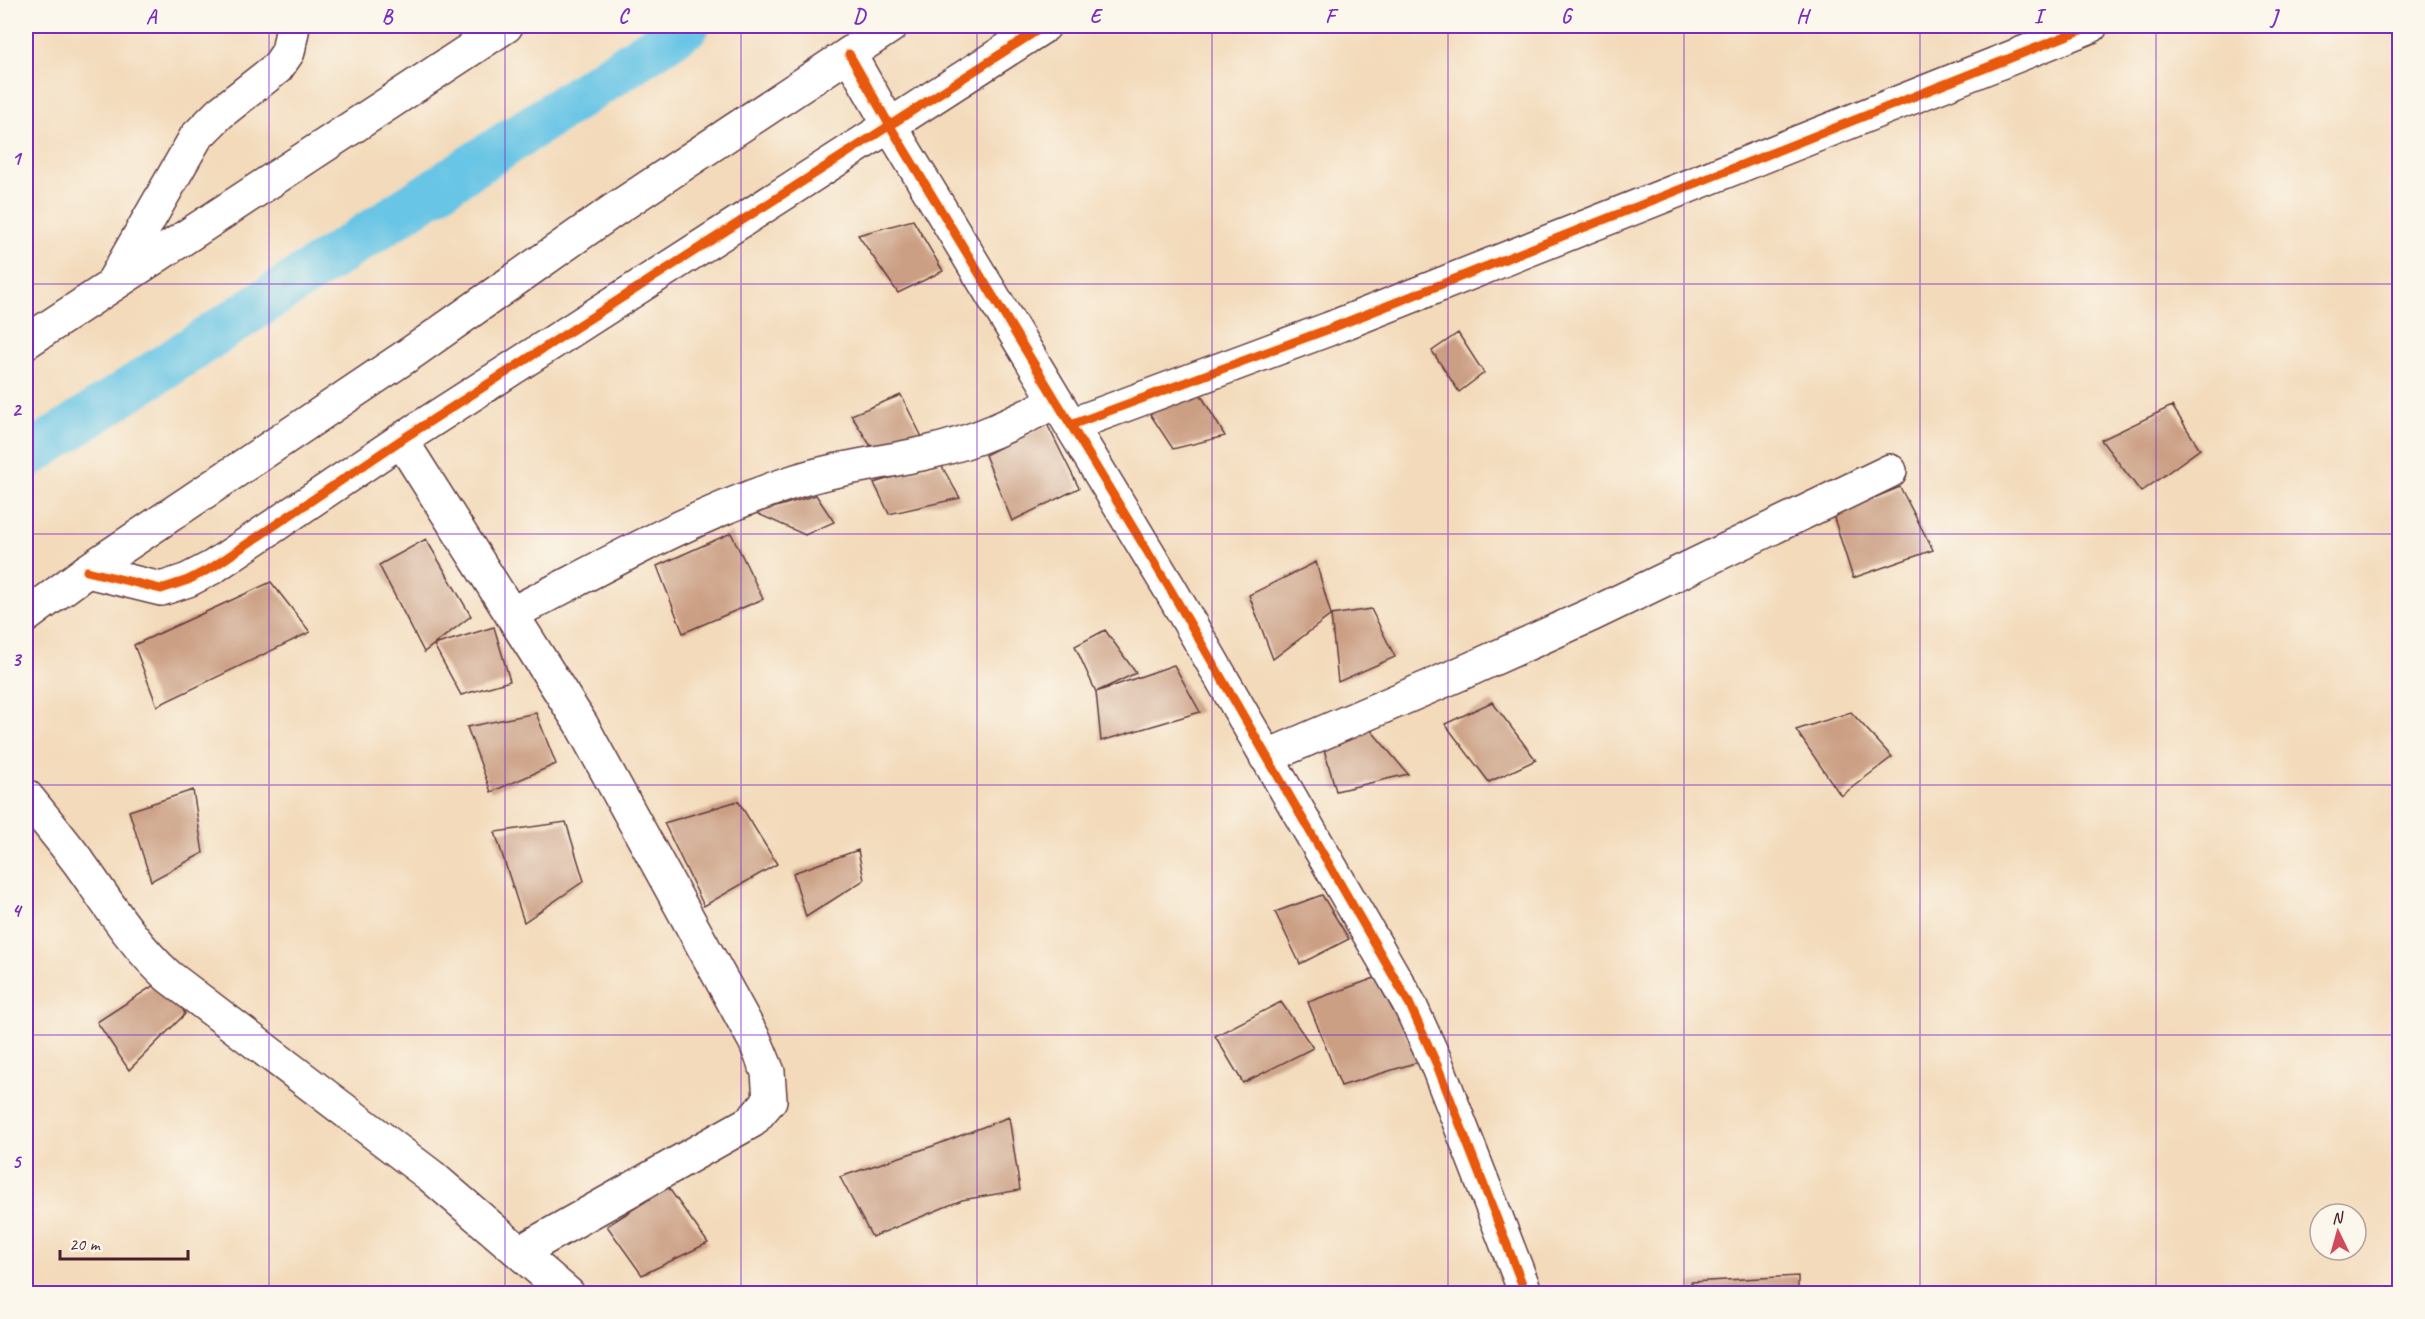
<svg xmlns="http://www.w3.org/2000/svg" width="2425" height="1319" viewBox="0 0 2425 1319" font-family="Caveat,sans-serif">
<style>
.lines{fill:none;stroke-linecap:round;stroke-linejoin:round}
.canal{stroke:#67c5e5;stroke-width:45}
.building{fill:#cb9f83}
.minor-casing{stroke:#633b40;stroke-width:36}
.major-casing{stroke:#633b40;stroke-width:36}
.minor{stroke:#fff;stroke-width:33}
.major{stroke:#fff;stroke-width:33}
.cycleway-casing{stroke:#fbf7ec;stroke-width:13}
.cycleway{stroke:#e8590c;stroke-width:9}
.grid{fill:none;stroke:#7b2cbf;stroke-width:1.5;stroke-opacity:0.55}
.neatline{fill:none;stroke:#7b2cbf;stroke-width:2}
.grid-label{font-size:20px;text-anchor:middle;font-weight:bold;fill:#7b2cbf}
</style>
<rect width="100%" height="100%" fill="#fbf7ec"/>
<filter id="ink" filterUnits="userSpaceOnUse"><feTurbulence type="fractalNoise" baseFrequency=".0167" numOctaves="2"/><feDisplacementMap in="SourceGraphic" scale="12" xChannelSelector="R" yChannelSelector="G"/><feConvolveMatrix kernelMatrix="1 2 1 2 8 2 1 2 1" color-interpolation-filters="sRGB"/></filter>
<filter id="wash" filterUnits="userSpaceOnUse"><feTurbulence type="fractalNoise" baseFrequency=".008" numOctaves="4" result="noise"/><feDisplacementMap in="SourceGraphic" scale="24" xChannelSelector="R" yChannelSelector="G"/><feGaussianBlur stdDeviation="1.35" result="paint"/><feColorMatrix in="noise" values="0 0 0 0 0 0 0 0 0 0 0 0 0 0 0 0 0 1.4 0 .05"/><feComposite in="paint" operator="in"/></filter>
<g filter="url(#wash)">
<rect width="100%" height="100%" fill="#f3daba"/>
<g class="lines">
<!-- canal -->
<path class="canal" d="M26,457L687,26"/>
</g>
<g id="blocks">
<!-- building -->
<path class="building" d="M913,220L943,271L898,293L858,235Z
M1458,333L1484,373L1459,392L1432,351Z
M1198,390L1225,436L1173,449L1146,408Z
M901,395L922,437L874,451L851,415Z
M2172,406L2200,449L2141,492L2101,440Z
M1047,424L1079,488L1012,521L985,455Z
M940,463L960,498L889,514L874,483Z
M1900,487L1933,550L1853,578L1833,515Z
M816,495L834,522L805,535L756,513Z
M731,533L763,599L683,633L657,566Z
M426,539L471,616L424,652L379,565Z
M1316,562L1331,615L1273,659L1249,595Z
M271,582L310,632L157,706L134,645Z
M1371,609L1395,657L1338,682L1331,615Z
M494,627L510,681L461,695L434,645Z
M1105,630L1136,673L1096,692L1174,665L1200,712L1101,741L1096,692L1075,646Z
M1492,702L1536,760L1489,782L1445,724Z
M1851,712L1892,757L1841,796L1796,730Z
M536,713L556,764L491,792L467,727Z
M1370,729L1408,774L1336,791L1323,746Z
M193,790L203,853L151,881L129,811Z
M738,801L777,864L704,906L664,823Z
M566,822L584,881L524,922L495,832Z
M858,850L864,880L806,917L793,873Z
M1322,895L1349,939L1300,964L1275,912Z
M168,976L185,1014L129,1070L97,1022Z
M1375,978L1421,1061L1341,1086L1308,1002Z
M1281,1002L1313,1048L1243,1083L1215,1036Z
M1009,1117L1020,1190L962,1200L872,1237L840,1177L933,1146Z
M668,1187L708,1243L642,1275L607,1226Z
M1798,1276V1294H1690L1691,1282Z"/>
</g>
</g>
<g filter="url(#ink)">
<use href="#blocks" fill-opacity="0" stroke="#633b40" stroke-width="1.5"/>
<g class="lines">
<!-- minor casing -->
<g class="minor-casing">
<path id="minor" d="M849,54L890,126L1170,589L1409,1003L1437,1065L1526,1294
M113,282L196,137L220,113L277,68L288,52L293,26
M26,342L506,26
M1071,425L1329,329L2091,26
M401,440L581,724L755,1041L768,1072L770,1100L752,1121L520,1252
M87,571L161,589L188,580L213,567L401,440L1044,26
M511,614C601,568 691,516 787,484C833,468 883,463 930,452C977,441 1013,424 1056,401
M1266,757L1464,672L1593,614L1890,471
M26,796C44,818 63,841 80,864C108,903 132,943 168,976L431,1176L568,1294"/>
</g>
<!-- major casing -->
<g class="major-casing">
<path id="major" d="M26,616L87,571L414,351L614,210L891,26"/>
</g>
<!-- minor -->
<use href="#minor" class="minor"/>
<!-- major -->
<use href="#major" class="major"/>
<!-- cycleway casing -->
<g class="cycleway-casing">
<path id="cycleway" d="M849,54L890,126L1170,589L1409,1003L1437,1065L1526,1294
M1071,425L1329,329L2091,26
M87,571L161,589L188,580L213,567L401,440L1044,26"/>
</g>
<!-- cycleway -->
<use href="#cycleway" class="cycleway"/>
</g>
</g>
<!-- grid -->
<path class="grid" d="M269,26V1294M505,26V1294M741,26V1294M977,26V1294M1212,26V1294M1448,26V1294M1684,26V1294M1920,26V1294M2156,26V1294M26,284H2400M26,534H2400M26,785H2400M26,1035H2400"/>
<!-- margin -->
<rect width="2425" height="1319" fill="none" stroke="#fbf7ec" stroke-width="66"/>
<!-- north arrow -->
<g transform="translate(2338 1232) rotate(355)"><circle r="28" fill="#fbf7ec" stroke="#b4a19f" stroke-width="1.5"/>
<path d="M0-4.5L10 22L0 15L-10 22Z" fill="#d1495b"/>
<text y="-9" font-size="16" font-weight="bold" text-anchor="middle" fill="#4a1f2b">N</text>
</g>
<!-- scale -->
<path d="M60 1250v9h128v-9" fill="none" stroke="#4a1f2b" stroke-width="3"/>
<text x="69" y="1250" font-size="18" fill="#4a1f2b" stroke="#fbf7ec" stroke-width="4.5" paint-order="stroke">20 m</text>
<rect x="33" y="33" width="2359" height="1253" class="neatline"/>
<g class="grid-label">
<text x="151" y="23">A</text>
<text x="387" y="23">B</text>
<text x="623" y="23">C</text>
<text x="859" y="23">D</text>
<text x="1095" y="23">E</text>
<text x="1330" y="23">F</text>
<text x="1566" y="23">G</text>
<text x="1802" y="23">H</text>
<text x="2038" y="23">I</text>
<text x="2274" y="23">J</text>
<text x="16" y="165">1</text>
<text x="16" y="416">2</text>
<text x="16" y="666">3</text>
<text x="16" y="917">4</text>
<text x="16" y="1168">5</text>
</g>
</svg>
